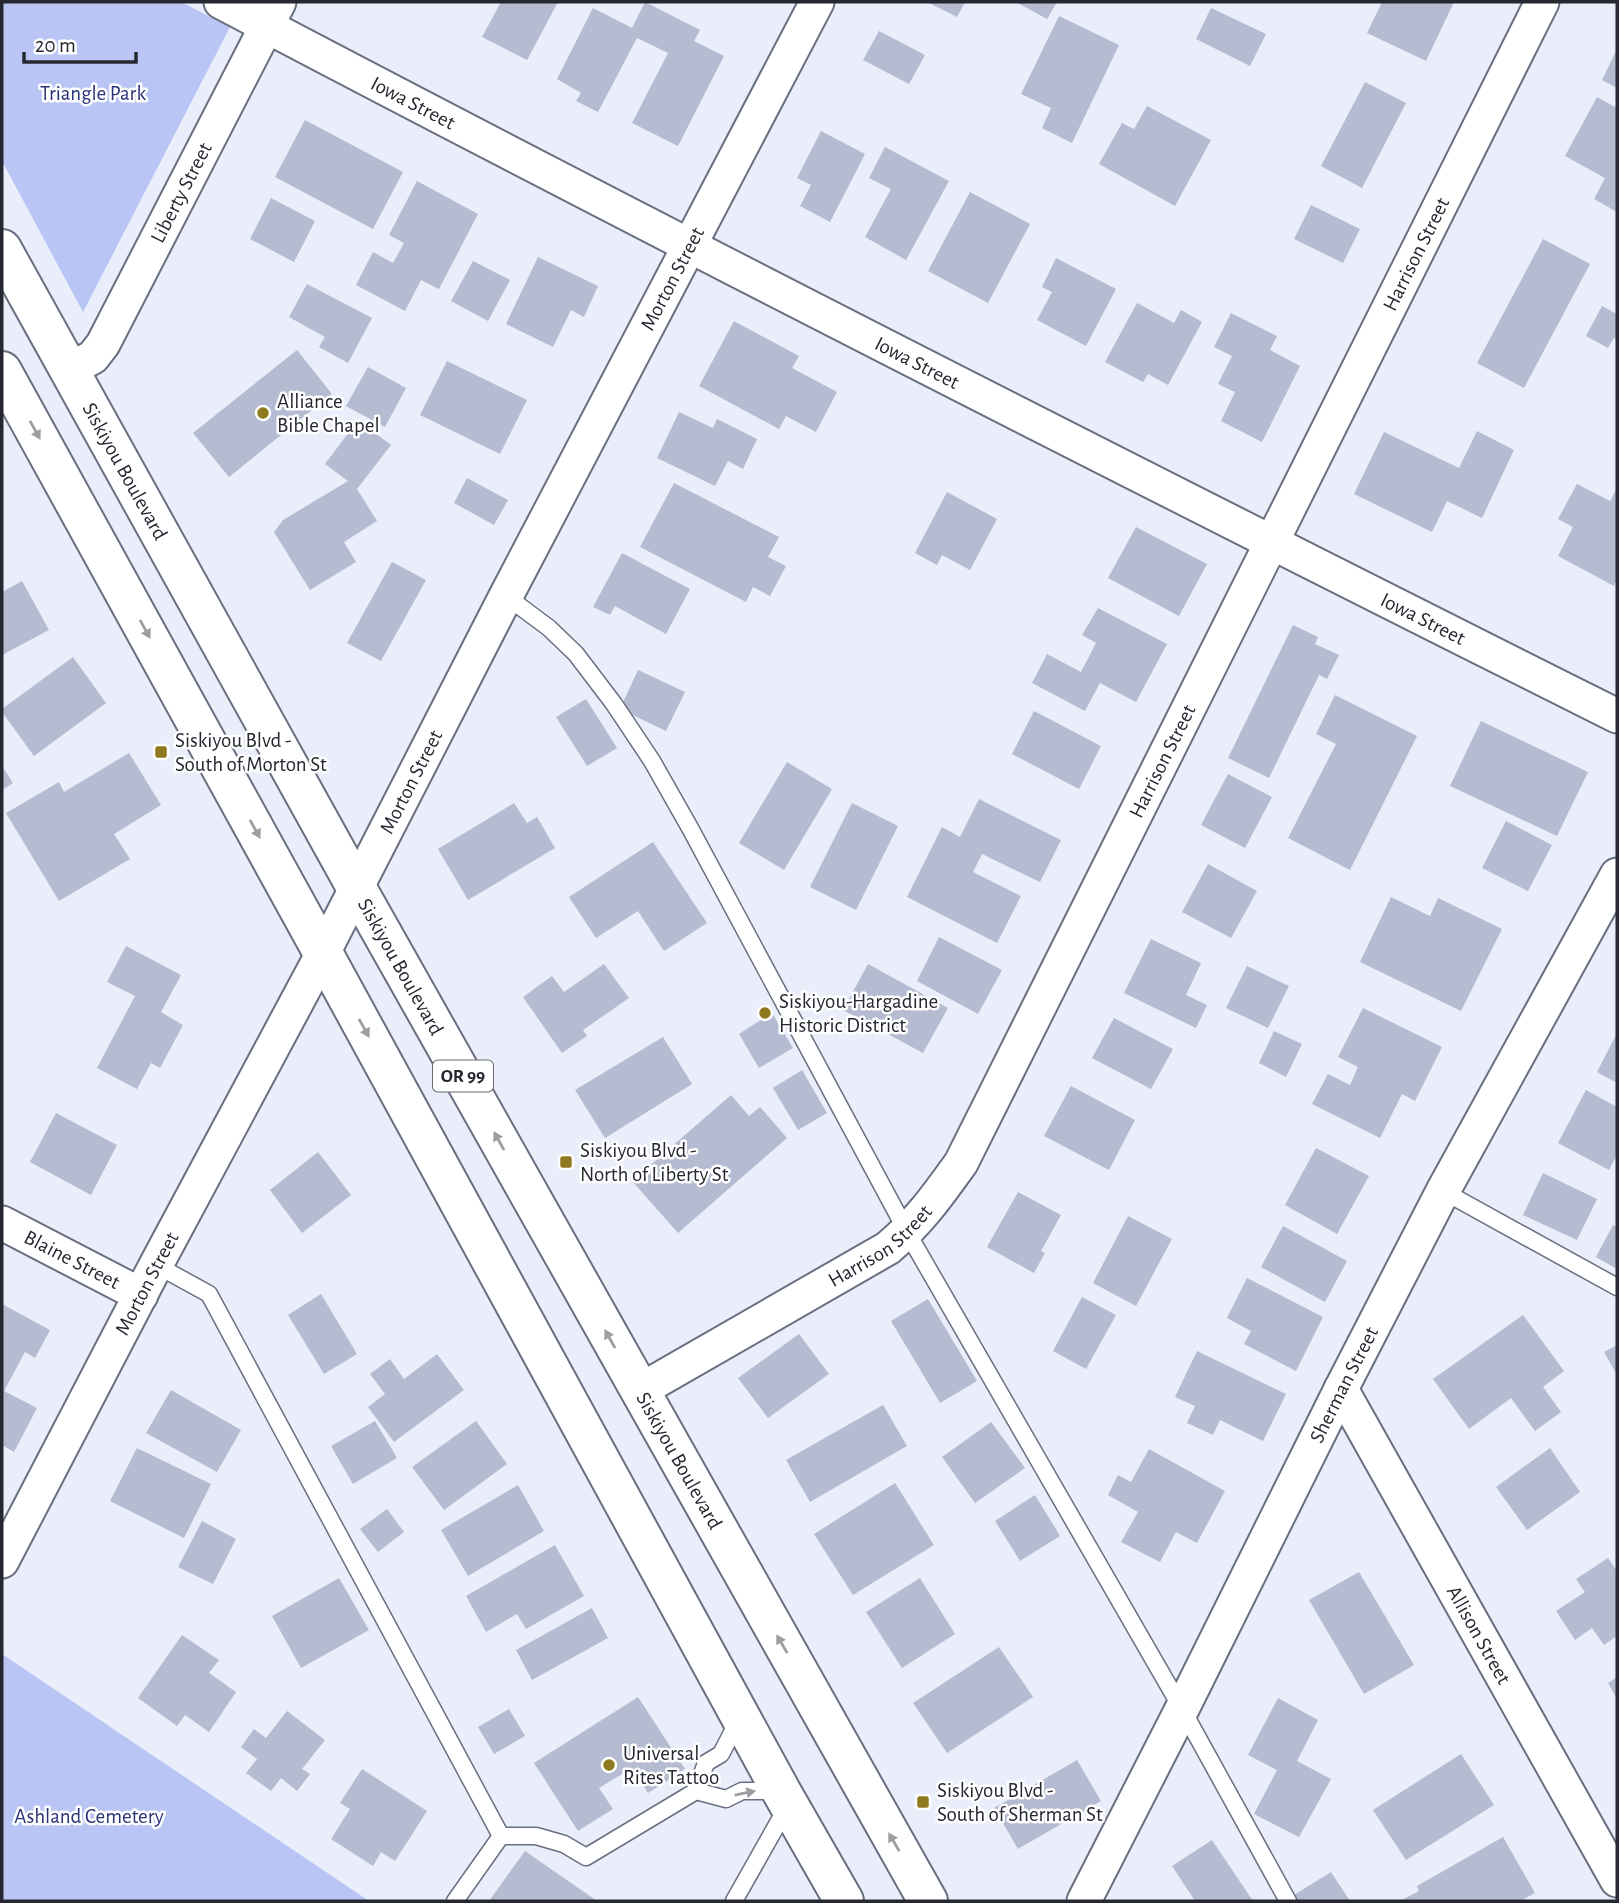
<svg xmlns="http://www.w3.org/2000/svg" width="1619" height="1903" viewBox="0 0 1619 1903" font-family="'Alegreya Sans',sans-serif">
<style>
.green{fill:#b8c5f5}
.building{fill:#b5bbd0}
.lines{fill:none;stroke-linecap:round;stroke-linejoin:round}
.service-casing{stroke:#696e81;stroke-width:19}
.minor-casing{stroke:#696e81;stroke-width:37}
.primary-casing{stroke:#696e81;stroke-width:42}
.service{stroke:#fff;stroke-width:16}
.minor{stroke:#fff;stroke-width:33}
.primary{stroke:#fff;stroke-width:38}
.oneway{fill:#9d9ea2}
.poi-dot{fill:#90781e;stroke:#fff;stroke-width:2.5}
.labels{text-anchor:middle;dominant-baseline:central;stroke-width:5;stroke-linejoin:round;paint-order:stroke}
.shield{fill:#fff;stroke:#66686e;stroke-width:2}
.shield-label{font-size:19px;font-weight:bold;fill:#252830}
.park-label{font-size:21px;fill:#293378;stroke:#fff}
.street-label{font-size:21px;fill:#252830;stroke:#fff}
.poi-label{font-size:21px;fill:#252830;stroke:#fff;text-anchor:start}
</style>
<rect width="100%" height="100%" fill="#eaeefb"/>
<!-- green -->
<path class="green" d="M2,2H181L230,27L83,312L2,161Z
M2,1654L369,1901H2Z"/>
<!-- building -->
<path class="building" d="M501,2H558L527,60L482,37Z
M645,2L700,30L694,41L724,56L678,146L632,123L668,53L637,38L598,112L576,101L581,93L557,79L593,8L632,28Z
M927,2H965L957,17Z
M1016,2H1057L1047,19Z
M1382,2H1454L1426,61L1367,33Z
M1211,8L1266,34L1250,66L1196,39Z
M1059,16L1119,45L1072,143L1042,128L1051,108L1021,94Z
M879,31L925,55L909,84L863,60Z
M1617,49V88L1602,80Z
M1365,82L1406,103L1362,188L1321,166Z
M1597,97L1617,108V212L1594,199L1605,178L1565,156Z
M1147,106L1211,140L1175,206L1099,164L1122,123L1134,129Z
M305,120L403,172L373,229L275,177Z
M821,131L865,154L830,222L800,206L811,185L797,178Z
M885,147L949,181L906,260L865,237L891,189L869,178Z
M417,181L478,214L439,289L421,280L405,311L356,285L373,252L393,263L404,243L389,235Z
M970,192L1030,224L988,303L928,271Z
M271,198L315,221L294,262L250,239Z
M1311,205L1360,229L1343,263L1294,239Z
M1543,239L1590,264L1524,388L1477,363Z
M538,257L598,286L584,317L571,310L553,347L506,324Z
M1056,258L1116,289L1086,346L1037,320L1052,292L1042,287Z
M473,261L510,280L488,321L451,301Z
M307,284L372,318L348,363L319,347L325,337L289,317Z
M1137,303L1174,323L1181,310L1202,322L1168,385L1148,374L1143,382L1105,362Z
M1602,306L1617,314V340L1614,338L1608,348L1586,336Z
M1231,313L1277,336L1270,350L1300,366L1262,442L1221,421L1235,392L1218,384L1232,356L1214,347Z
M734,321L799,356L792,368L837,392L816,432L786,416L779,429L699,386Z
M297,350L332,394L229,477L193,433Z
M447,361L527,400L500,454L420,415Z
M368,367L406,388L385,427L346,406Z
M679,412L713,428L717,419L757,439L743,469L728,461L715,486L657,458Z
M358,420L391,445L357,489L377,521L344,542L356,562L310,590L274,532L283,520L348,481L325,464Z
M1477,431L1514,450L1482,518L1447,501L1432,532L1354,494L1384,432L1459,468Z
M467,478L508,500L494,525L454,503Z
M674,483L779,537L768,557L786,566L770,596L753,587L746,602L640,547Z
M1577,484L1610,501L1617,488V579L1614,586L1558,556L1573,527L1558,519Z
M947,492L997,519L970,570L942,555L937,565L915,553Z
M1136,527L1207,564L1179,616L1108,578Z
M622,553L690,589L666,634L615,606L610,615L593,607Z
M392,562L426,580L381,661L347,643Z
M22,581L49,630L2,655V592Z
M1098,608L1167,644L1136,702L1100,683L1085,711L1032,683L1047,654L1081,672L1096,643L1082,635Z
M1293,625L1318,637L1315,644L1339,655L1327,679L1319,675L1269,778L1228,758Z
M73,657L106,703L34,756L2,712V709Z
M638,670L685,692L666,731L620,709Z
M1335,695L1417,736L1350,870L1288,838L1336,744L1316,734Z
M586,699L617,748L587,766L556,717Z
M1034,711L1101,746L1079,789L1012,754Z
M1481,721L1588,772L1557,836L1450,786Z
M129,753L161,805L114,834L130,859L59,901L6,813L59,782L64,792Z
M787,762L832,789L784,870L739,843Z
M2,766L13,783L2,790Z
M1228,774L1272,797L1245,848L1201,825Z
M979,799L1061,840L1040,882L982,854L973,872L1021,896L997,943L907,897L942,827L960,837Z
M514,803L527,823L537,817L555,848L468,900L438,849Z
M852,803L898,826L856,910L810,887Z
M1506,821L1552,845L1528,891L1482,868Z
M653,842L707,923L664,951L638,911L596,938L569,897Z
M1208,864L1257,891L1231,938L1182,912Z
M1391,897L1430,916L1438,898L1502,929L1461,1011L1360,962Z
M939,937L1002,970L978,1014L917,981Z
M1151,939L1201,963L1186,995L1207,1005L1196,1028L1124,993Z
M126,946L181,975L161,1012L183,1025L160,1068L151,1063L137,1089L97,1068L135,996L107,982Z
M604,964L629,998L583,1030L587,1036L562,1053L523,997L552,976L564,992Z
M868,964L948,1008L923,1053L843,1010Z
M1247,966L1289,986L1268,1028L1226,1008Z
M1363,1008L1442,1047L1415,1101L1402,1094L1380,1138L1312,1104L1328,1074L1350,1085L1358,1067L1338,1057Z
M772,1013L793,1048L759,1068L739,1034Z
M1114,1018L1173,1049L1151,1089L1092,1058Z
M1274,1031L1302,1044L1286,1077L1259,1063Z
M1617,1033V1083L1597,1072Z
M663,1037L692,1084L605,1138L575,1090Z
M802,1070L827,1113L798,1130L773,1088Z
M1071,1086L1135,1120L1109,1170L1044,1136Z
M1586,1090L1617,1107V1155L1609,1170L1558,1143Z
M731,1095L749,1116L760,1107L787,1138L678,1233L632,1181Z
M56,1113L117,1145L91,1195L30,1162Z
M1316,1148L1369,1176L1337,1234L1285,1205Z
M318,1152L351,1195L302,1233L270,1190Z
M1543,1173L1597,1199L1577,1240L1523,1215Z
M1018,1192L1061,1215L1041,1251L1045,1253L1034,1273L987,1247Z
M1128,1216L1172,1239L1136,1306L1093,1283Z
M1613,1225L1617,1227V1269L1596,1257Z
M1283,1226L1347,1261L1325,1302L1261,1267Z
M1247,1278L1323,1317L1296,1371L1244,1344L1251,1331L1227,1318Z
M321,1294L357,1354L324,1374L288,1315Z
M1082,1297L1116,1315L1086,1369L1053,1351Z
M928,1299L977,1381L940,1403L891,1321Z
M2,1304L50,1330L35,1358L25,1352L4,1391L37,1408L14,1452L2,1445Z
M1523,1315L1564,1371L1543,1387L1561,1412L1535,1431L1511,1398L1469,1429L1433,1379Z
M799,1334L829,1374L768,1418L738,1378Z
M1617,1345V1375L1604,1352Z
M1197,1351L1286,1394L1263,1441L1220,1420L1213,1435L1187,1423L1195,1406L1175,1397Z
M437,1354L464,1390L394,1442L368,1407L385,1394L370,1374L390,1359L404,1379Z
M171,1390L241,1430L217,1472L146,1433Z
M883,1405L907,1446L810,1502L786,1460Z
M375,1421L397,1458L353,1484L331,1446Z
M476,1421L507,1464L444,1510L412,1467Z
M991,1422L1025,1468L975,1503L942,1457Z
M137,1448L211,1484L184,1538L110,1501Z
M1550,1448L1580,1492L1527,1530L1496,1487Z
M1149,1449L1225,1491L1197,1543L1176,1532L1160,1562L1121,1542L1138,1512L1108,1495L1118,1475L1131,1482Z
M895,1483L934,1545L853,1595L814,1534Z
M518,1485L544,1531L468,1576L441,1530Z
M1035,1495L1060,1536L1020,1561L995,1521Z
M387,1509L404,1532L378,1552L360,1529Z
M202,1521L236,1539L213,1584L178,1567Z
M555,1545L584,1596L526,1629L517,1614L486,1632L466,1596Z
M1608,1558L1617,1571V1636L1604,1645L1592,1628L1575,1640L1556,1611L1585,1592L1576,1579Z
M1359,1572L1414,1665L1364,1694L1309,1600Z
M339,1578L369,1630L301,1668L272,1616Z
M920,1578L955,1634L902,1668L866,1612Z
M592,1608L608,1638L532,1680L516,1650Z
M182,1635L219,1660L209,1673L236,1692L209,1732L185,1715L177,1726L138,1698Z
M999,1647L1033,1697L947,1753L913,1703Z
M1617,1677V1699L1608,1683Z
M638,1697L685,1769L648,1793L632,1768L599,1788L613,1809L578,1831L534,1763Z
M1278,1698L1318,1720L1297,1761L1331,1779L1299,1837L1254,1814L1277,1770L1248,1755Z
M509,1709L525,1736L494,1754L478,1727Z
M287,1711L325,1740L302,1769L310,1774L297,1791L281,1778L271,1791L246,1773L257,1759L241,1747L254,1729L266,1738Z
M1461,1754L1494,1805L1406,1860L1373,1810Z
M1077,1760L1101,1801L1018,1849L994,1808Z
M362,1769L427,1811L395,1861L381,1852L373,1866L331,1839L350,1809L340,1803Z
M1503,1837L1535,1893L1520,1901H1400L1419,1891L1417,1886Z
M1212,1840L1253,1901H1195L1172,1866Z
M525,1851L597,1901H489Z
M1331,1872L1350,1901H1298L1294,1895Z"/>
<g class="lines">
<!-- service casing -->
<g class="service-casing">
<path id="service" d="M506,596L549,628L576,654L614,704L652,761L690,828L907,1232L1182,1709L1288,1901
M1443,1191L1617,1287
M156,1265L209,1294L501,1836
M739,1719L721,1754L706,1763L696,1791L726,1799L742,1791H779
M455,1901L501,1836H536L564,1844L586,1857L696,1791
M734,1901L787,1807"/>
</g>
<!-- minor casing -->
<g class="minor-casing">
<g id="minor">
<path id="s1" d="M221,2C684,246 1150,482 1617,716"/>
<path id="s2" d="M69,370L93,357L103,344L279,2"/>
<path id="s3" d="M2,1223L141,1295"/>
<path id="s4" d="M1341,1389L1617,1880"/>
<path id="s5" d="M639,1391L888,1248C919,1222 938,1195 961,1163L1542,2"/>
<path id="s6" d="M2,1561L156,1265L323,953L506,596L817,2"/>
<path id="s7" d="M1084,1901L1182,1709L1341,1389L1443,1191L1617,875"/>
</g>
</g>
<!-- primary casing -->
<g class="primary-casing">
<g id="primary">
<path id="s8" d="M2,249L356,887L928,1901"/>
<path d="M2,371L323,953L781,1791L844,1901"/>
</g>
</g>
<!-- service -->
<use href="#service" class="service"/>
<!-- minor -->
<use href="#minor" class="minor"/>
<!-- primary -->
<use href="#primary" class="primary"/>
</g>
<!-- one-way arrows -->
<defs><path id="oneway-solid" d="M-6-.8H1V-3.2L6.5 0L1 3.2V.8H-6Z" transform="scale(1.75)"/></defs>
<g class="oneway">
<use href="#oneway-solid" transform="translate(35 430) rotate(61)"/>
<use href="#oneway-solid" transform="translate(145 629) rotate(61)"/>
<use href="#oneway-solid" transform="translate(255 829) rotate(61)"/>
<use href="#oneway-solid" transform="translate(364 1028) rotate(61)"/>
<use href="#oneway-solid" transform="translate(499 1141) rotate(-119)"/>
<use href="#oneway-solid" transform="translate(610 1339) rotate(-119)"/>
<use href="#oneway-solid" transform="translate(782 1644) rotate(-120)"/>
<use href="#oneway-solid" transform="translate(745 1793) rotate(-11)"/>
<use href="#oneway-solid" transform="translate(894 1842) rotate(-120)"/>
</g>
<!-- markers -->
<g class="poi-dot">
<circle cx="263" cy="413" r="7"/>
<rect x="154" y="745" width="14" height="14" rx="3.5"/>
<circle cx="765" cy="1013" r="7"/>
<rect x="559" y="1155" width="14" height="14" rx="3.5"/>
<circle cx="609" cy="1765" r="7"/>
<rect x="916" y="1795" width="14" height="14" rx="3.5"/>
</g>
<g class="labels">
<!-- shield labels -->
<rect class="shield" x="433" y="1060.5" width="60" height="31" rx="5"/>
<g class="shield-label">
<text x="463" y="1076">OR 99</text>
</g>
<!-- park labels -->
<g class="park-label">
<text x="93" y="93">Triangle Park</text>
<text x="89" y="1816">Ashland Cemetery</text>
</g>
<!-- street labels -->
<g class="street-label">
<text stroke="none"><textPath href="#s1" startOffset="217">Iowa Street</textPath></text>
<text stroke="none"><textPath href="#s2" startOffset="214">Liberty Street</textPath></text>
<text stroke="none"><textPath href="#s5" startOffset="1416">Harrison Street</textPath></text>
<text stroke="none"><textPath href="#s6" startOffset="1447">Morton Street</textPath></text>
<text stroke="none"><textPath href="#s1" startOffset="784">Iowa Street</textPath></text>
<text stroke="none"><textPath href="#s8" startOffset="254">Siskiyou Boulevard</textPath></text>
<text stroke="none"><textPath href="#s1" startOffset="1351">Iowa Street</textPath></text>
<text stroke="none"><textPath href="#s5" startOffset="849">Harrison Street</textPath></text>
<text stroke="none"><textPath href="#s6" startOffset="880">Morton Street</textPath></text>
<text stroke="none"><textPath href="#s8" startOffset="821">Siskiyou Boulevard</textPath></text>
<text stroke="none"><textPath href="#s5" startOffset="282">Harrison Street</textPath></text>
<text stroke="none"><textPath href="#s3" startOffset="79">Blaine Street</textPath></text>
<text stroke="none"><textPath href="#s6" startOffset="313">Morton Street</textPath></text>
<text stroke="none"><textPath href="#s7" startOffset="578">Sherman Street</textPath></text>
<text stroke="none"><textPath href="#s8" startOffset="1388">Siskiyou Boulevard</textPath></text>
<text stroke="none"><textPath href="#s4" startOffset="282">Allison Street</textPath></text>
</g>
<!-- poi labels -->
<g class="poi-label">
<text x="277" y="401">Alliance<tspan x="277" dy="24">Bible Chapel</tspan></text>
<text x="175" y="740">Siskiyou Blvd -<tspan x="175" dy="24">South of Morton St</tspan></text>
<text x="779" y="1001">Siskiyou-Hargadine<tspan x="779" dy="24">Historic District</tspan></text>
<text x="580" y="1150">Siskiyou Blvd -<tspan x="580" dy="24">North of Liberty St</tspan></text>
<text x="623" y="1753">Universal<tspan x="623" dy="24">Rites Tattoo</tspan></text>
<text x="937" y="1790">Siskiyou Blvd -<tspan x="937" dy="24">South of Sherman St</tspan></text>
</g>
</g>
<!-- border -->
<rect width="1619" height="1903" fill="none" stroke="#252830" stroke-width="7"/>
<!-- scale -->
<path d="M24 52v10h112v-10" fill="none" stroke="#252830" stroke-width="3.5"/>
<text x="35" y="52" font-size="21" fill="#252830" stroke="#ffffff" stroke-width="5" paint-order="stroke">20 m</text>
</svg>
